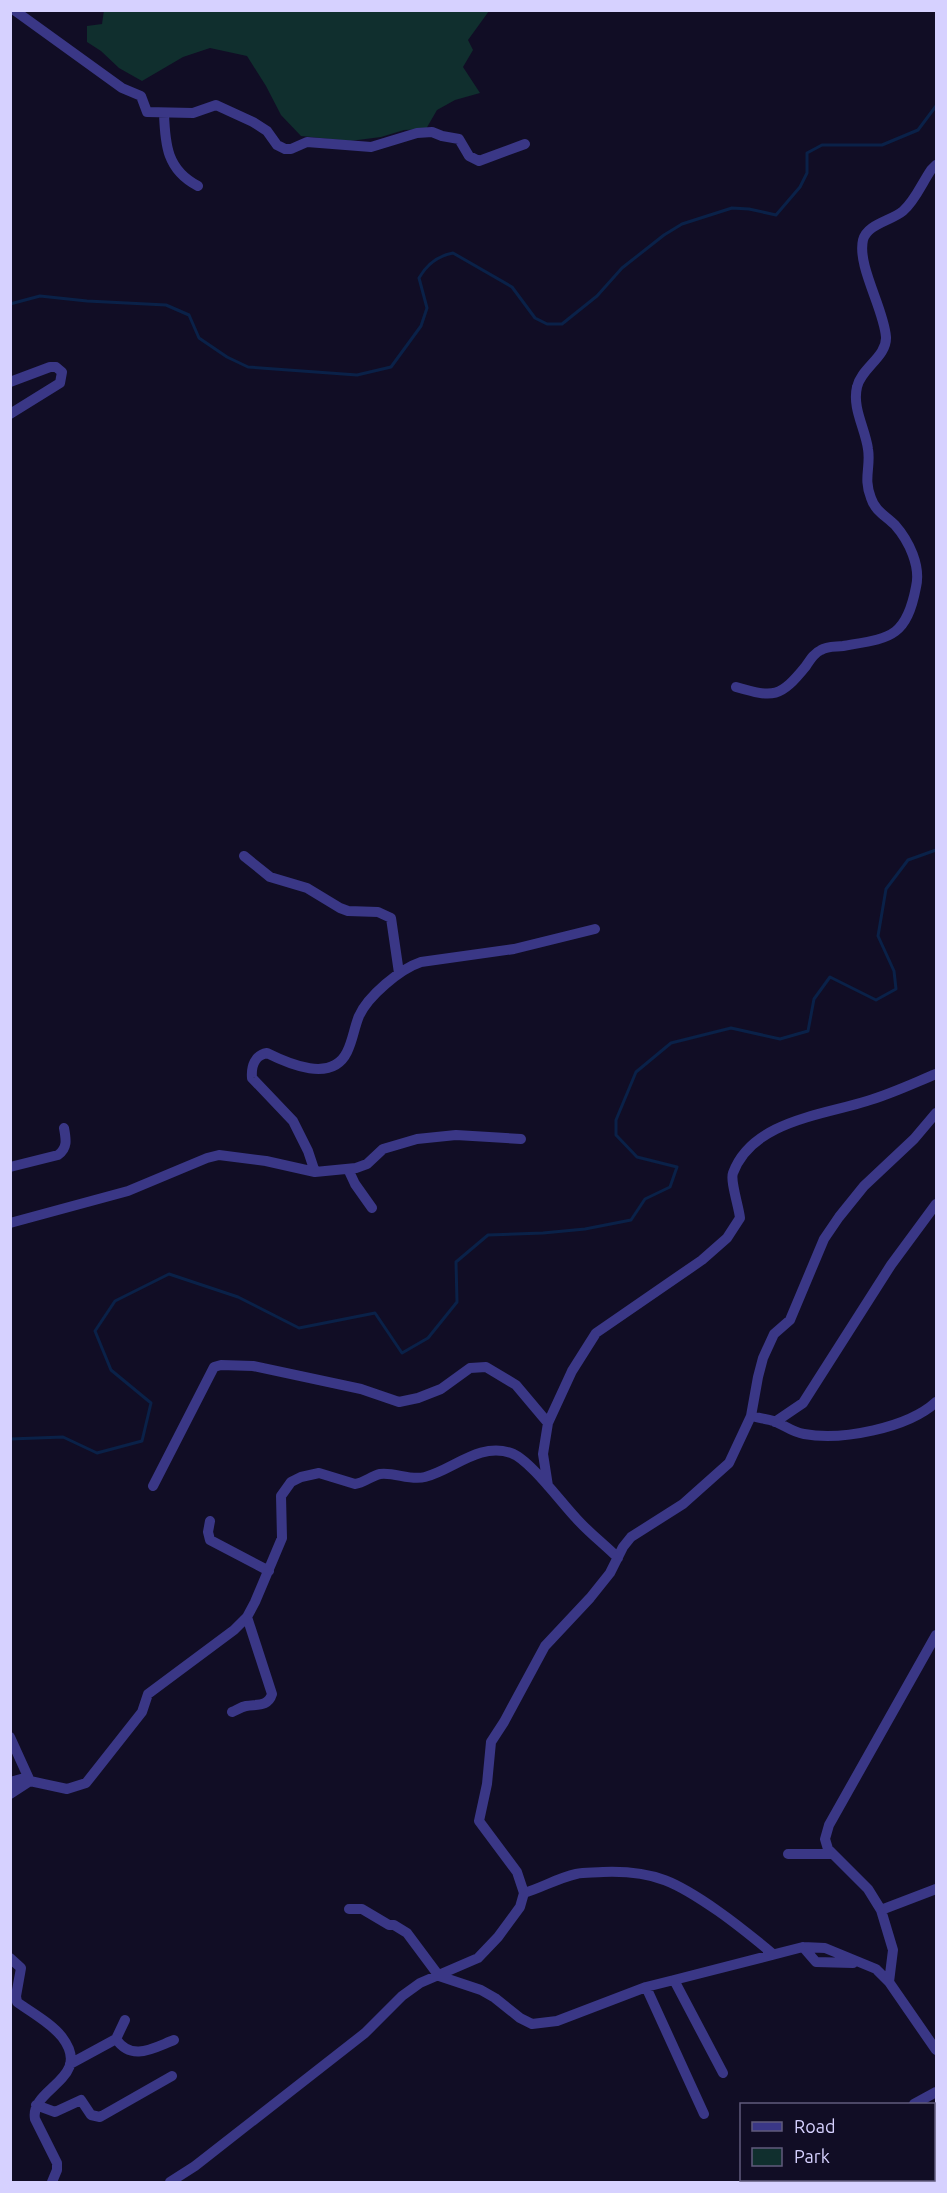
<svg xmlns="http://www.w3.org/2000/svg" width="947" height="2193" viewBox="0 0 947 2193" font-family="Ubuntu,sans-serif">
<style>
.green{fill:#102f2e}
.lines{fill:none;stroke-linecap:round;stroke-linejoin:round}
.stream{stroke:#0a2148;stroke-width:3}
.minor{stroke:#3a3786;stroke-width:10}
</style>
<rect width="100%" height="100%" fill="#110d25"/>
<!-- green -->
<path class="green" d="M104,10L489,11L468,40L473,50L463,67L480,93L455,100L437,110L426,129L404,130L381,137L350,141L301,136L281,115L266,86L247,56L210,48L183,57L142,81L119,68L101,51L87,42V26L102,24Z"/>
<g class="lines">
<!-- stream -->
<path class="stream" d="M10,304L40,296L87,301L166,305L189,315L199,338L227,357L248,367L357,375L391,367L421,326L427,308L419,278C427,264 437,256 453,253L512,287L535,318L547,324H562L597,296L622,268L664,235L682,224L732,208L749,209L776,215L800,187L807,173V153L822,145H882L918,130L936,106
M10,1439L63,1437L97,1453L142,1441L151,1403L111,1370L95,1331L115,1301L169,1274L238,1297L299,1328L375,1313L402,1353L428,1338L457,1302L456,1262L488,1235L543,1233L585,1229L631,1220L645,1199L670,1187L677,1167L637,1157L616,1135V1120L636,1072L671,1043L731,1028L780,1039L808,1031L814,999L830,977L876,1000L896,989L894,971L878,936L886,889L908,860L936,850"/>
<!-- minor -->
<path class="minor" d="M14,10L122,88L141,96L147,112L193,113L216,105L253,122L267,131L277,145L285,149H291L307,142L371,147L417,133L432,132L442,136L459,139L469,156L479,161L525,144
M164,113C165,145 167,170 198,186
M10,382L50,367H56L62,372L60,383L10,414
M736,687C774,698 780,698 806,666C810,660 814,653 821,650C827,646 836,647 843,646C889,638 906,639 916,587C921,566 909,541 895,525C886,516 875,511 871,498C863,478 871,467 868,449C865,428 852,408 857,387C861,368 887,357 886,337C884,309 857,266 863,240C867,224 891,221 903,211C915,201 922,183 931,170L936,165
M244,856L270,877L307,888L340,908L348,911L378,912L391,918L399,973
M10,1167L58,1155C68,1148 66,1139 64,1128
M348,1169L355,1184L372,1208
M315,1172L308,1151L293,1121L252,1078C251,1066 255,1055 267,1053C289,1064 332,1083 347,1052C353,1040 354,1028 359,1016C368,996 400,969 421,962L514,949L595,929
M10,1223L128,1191L207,1158L219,1155L266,1161L315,1172L356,1168L367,1164L383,1149L417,1139L456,1135L521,1139
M751,1416C759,1418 767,1419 774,1421C784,1425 792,1432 804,1434C841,1441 908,1428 936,1402
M775,1422L803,1403L891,1265L936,1204
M153,1486L214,1367L221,1365L253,1366L361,1389L399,1402L418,1398L441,1389L470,1368L486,1367L516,1385L548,1423
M548,1486L543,1454L548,1423L572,1371L596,1333L702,1260L727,1238L740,1218C739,1207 730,1181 733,1173C752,1121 823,1115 867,1101C891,1094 914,1083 936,1074
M210,1521L208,1532L210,1540L269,1571
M232,1712C237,1710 241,1707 246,1706C257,1704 268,1707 272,1694L247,1617
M10,1737L30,1781
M30,1781L67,1789L86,1783L142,1712L148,1694L234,1630L247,1617L255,1602L282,1538L281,1496L291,1482L301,1477L319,1473L355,1484C364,1483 371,1476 380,1474C395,1472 410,1481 425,1477C453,1470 479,1442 511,1453C529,1459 560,1501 575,1517C588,1532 604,1544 618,1558
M10,1782L28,1777
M10,1794L30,1781
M788,1854H832
M524,1893C541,1888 558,1878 576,1874C585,1872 594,1873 603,1872C655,1870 678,1883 718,1911C738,1925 755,1939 773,1954
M349,1909H362L389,1925H394L407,1933L439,1976L481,1990L495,1998L520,2018L532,2024L557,2021L646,1987L674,1980L803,1947L825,1948L876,1969L889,1982L936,2050
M881,1910L936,1889
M803,1947L816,1962L853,1963
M10,1958L21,1968L16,1996L17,2002C32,2013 51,2023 62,2037C94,2079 29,2088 35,2119L57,2163V2170L52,2182
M674,1980L723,2073
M889,1982L893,1950L881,1910L868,1889L828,1849L825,1839L829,1825L936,1635
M646,1987L704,2114
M116,2039C132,2062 153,2048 174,2040
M70,2064L116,2039L125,2020
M914,2104L936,2092
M36,2105L55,2112L81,2100L91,2115L100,2117L172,2076
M920,2180L921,2182
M170,2182L195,2166L365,2033L402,1996L420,1983L478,1958L498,1937L520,1907L524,1893L517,1872L479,1821L487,1784L491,1742L504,1722L545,1646L590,1598L610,1573L623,1547L631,1537L683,1504L729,1463L751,1416L758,1377L763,1358L774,1334L790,1320L824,1239L839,1217L864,1186L914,1139L936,1113
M762,2182L768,2180"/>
</g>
<!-- border -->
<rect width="947" height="2193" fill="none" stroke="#d6d1ff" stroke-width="24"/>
<!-- legend -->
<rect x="740" y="2103" width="195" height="78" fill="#110d25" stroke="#605b7c" stroke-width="1.5"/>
<rect x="752" y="2122" width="30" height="9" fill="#3a3786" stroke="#605b7c" stroke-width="1.5"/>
<text x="794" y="2133" font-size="18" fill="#d6d1ff">Road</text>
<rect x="752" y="2148" width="30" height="18" fill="#102f2e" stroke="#605b7c" stroke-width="1.5"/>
<text x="794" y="2163" font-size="18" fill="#d6d1ff">Park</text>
</svg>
